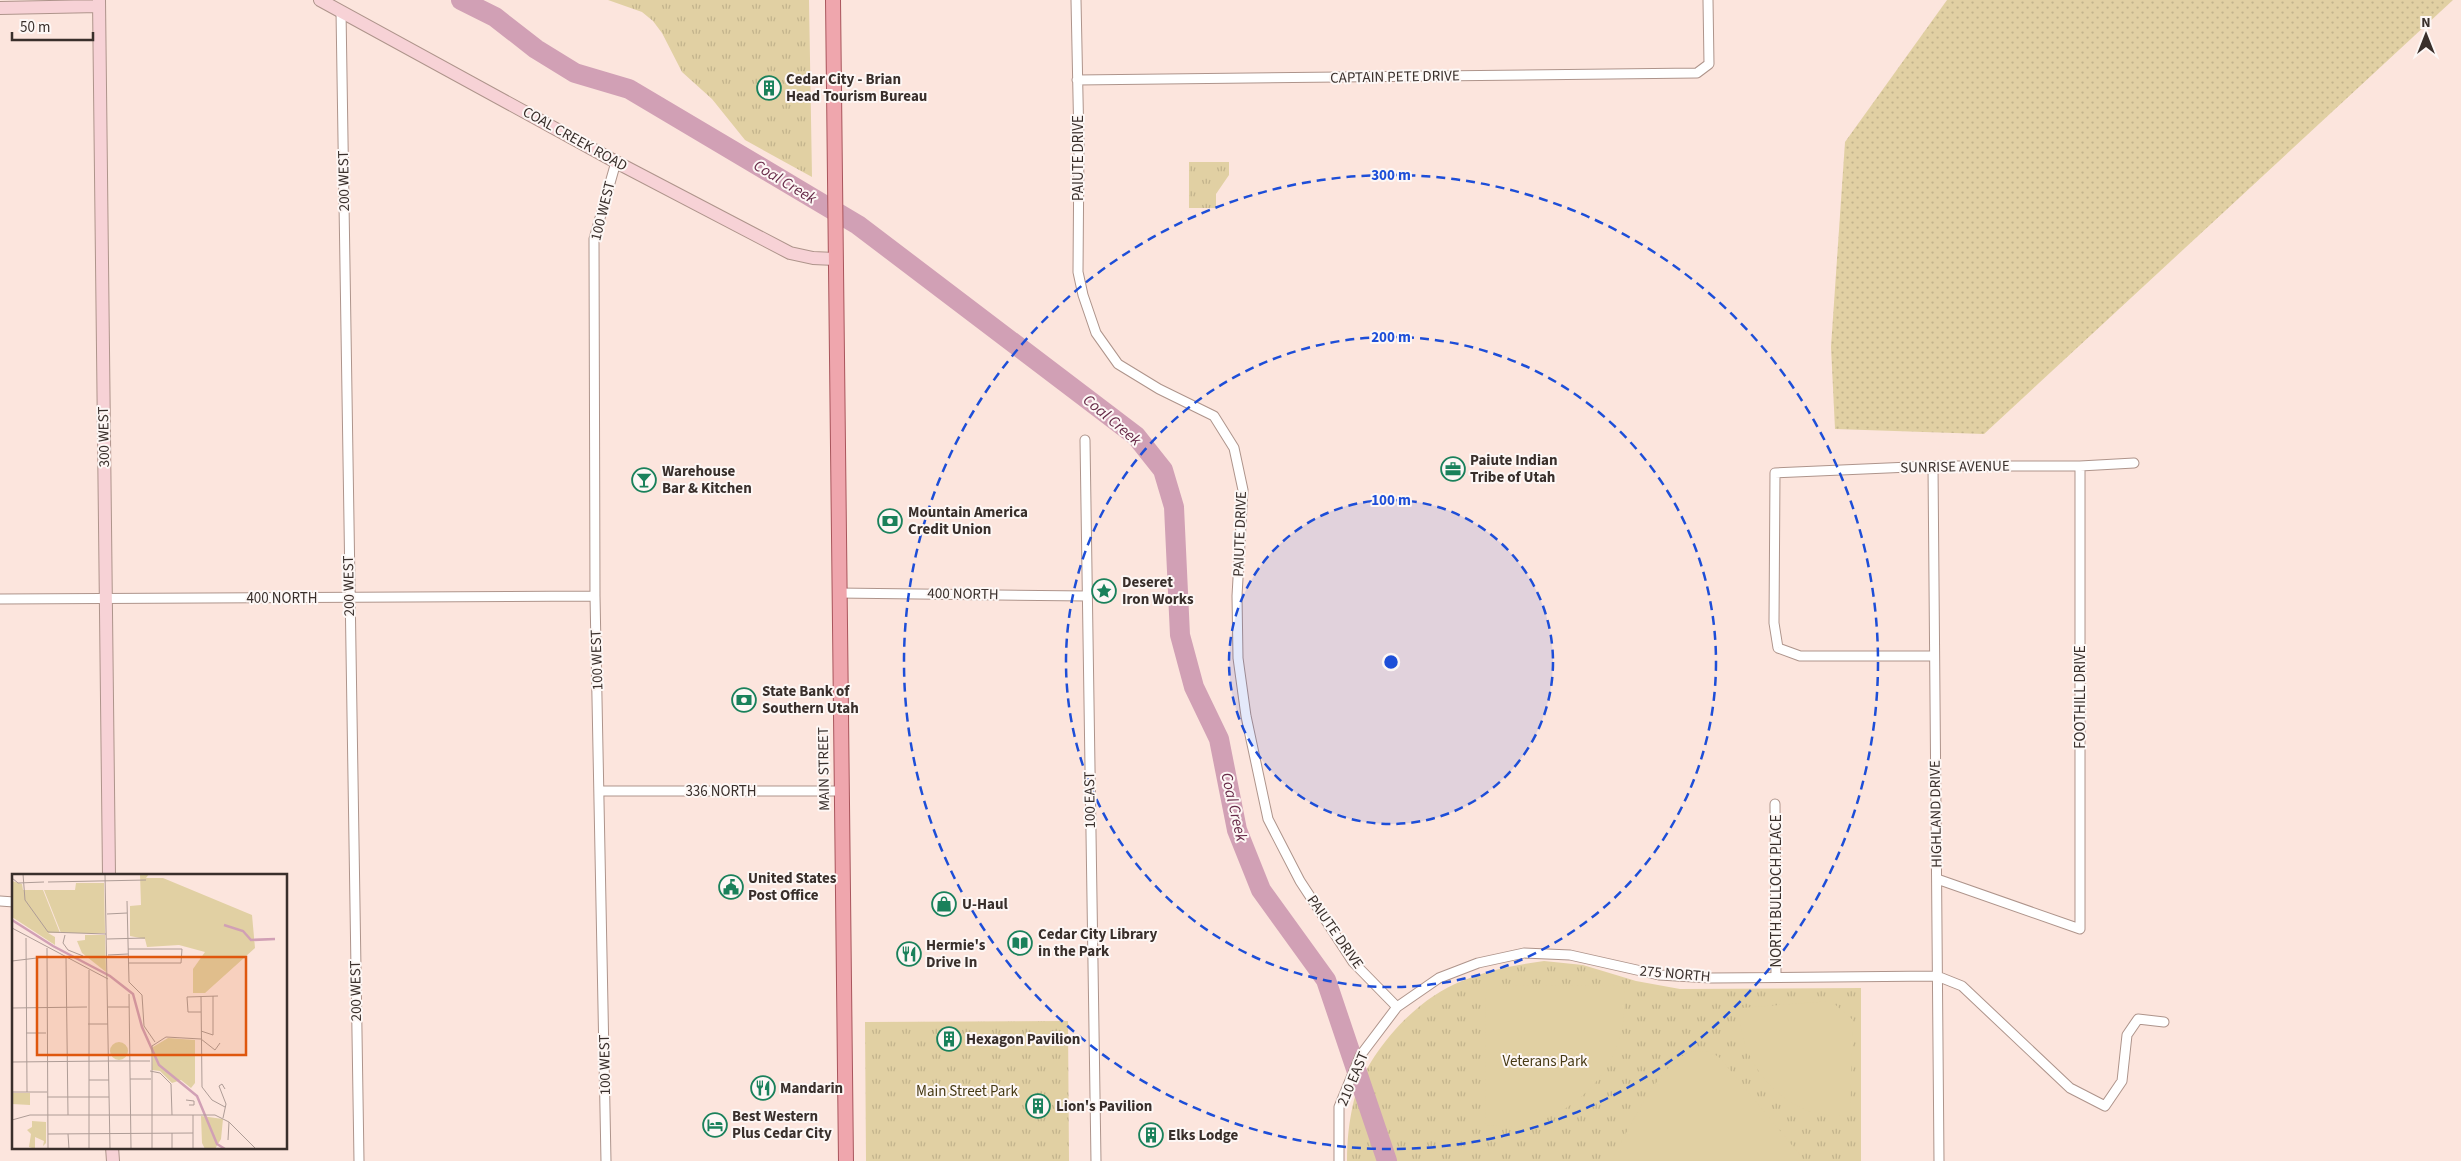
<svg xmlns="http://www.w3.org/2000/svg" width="2461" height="1161" viewBox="0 0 2461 1161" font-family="'Source Sans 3',sans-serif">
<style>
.grass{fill:url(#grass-dots)}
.park{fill:url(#park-tufts)}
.pitch{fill:#e1d0a3}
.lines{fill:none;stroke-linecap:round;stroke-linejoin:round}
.river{stroke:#d1a0b5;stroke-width:20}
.street-casing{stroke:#ae948b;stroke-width:11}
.secondary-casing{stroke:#ae948b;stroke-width:14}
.primary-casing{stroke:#a9555c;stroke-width:16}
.street{stroke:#fff;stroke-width:9}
.secondary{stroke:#f7d2d6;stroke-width:12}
.primary{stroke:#efa6ad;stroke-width:14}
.ring{fill:none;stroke:#1d4ed8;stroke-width:2.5;stroke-dasharray:9 6}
.labels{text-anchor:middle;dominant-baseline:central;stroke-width:4;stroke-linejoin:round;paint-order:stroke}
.street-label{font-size:15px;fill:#392f2b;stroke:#fdf7f5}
.poi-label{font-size:15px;font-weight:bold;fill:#392f2b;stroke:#fdf7f5;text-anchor:start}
.park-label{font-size:15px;fill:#463913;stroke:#fdf7f5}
.water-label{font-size:16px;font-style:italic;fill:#672a48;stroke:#fdf7f5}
.inset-river{fill:none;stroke:#d1a0b5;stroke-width:2.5}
.inset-road{fill:none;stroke:#ae9c96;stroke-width:1}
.view{fill:#df570e;fill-opacity:0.15;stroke:#df570e;stroke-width:2.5}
.inset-edge{fill:none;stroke:#392f2b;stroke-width:2.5}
.centre{fill:#1d4ed8;stroke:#fdf7f5;stroke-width:2.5}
.ring-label{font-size:15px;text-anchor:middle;font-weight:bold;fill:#1d4ed8;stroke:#fdf7f5;stroke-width:4;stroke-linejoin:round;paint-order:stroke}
</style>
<defs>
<pattern id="grass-dots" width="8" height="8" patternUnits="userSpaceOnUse" patternTransform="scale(1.25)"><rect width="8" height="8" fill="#e1d0a3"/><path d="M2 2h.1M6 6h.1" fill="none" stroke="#c2b38c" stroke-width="1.8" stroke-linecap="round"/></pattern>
<pattern id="park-tufts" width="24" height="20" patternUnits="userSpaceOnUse" patternTransform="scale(1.25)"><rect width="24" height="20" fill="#e1d0a3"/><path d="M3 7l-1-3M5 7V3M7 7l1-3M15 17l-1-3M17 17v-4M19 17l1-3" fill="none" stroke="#c2b38c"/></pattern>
</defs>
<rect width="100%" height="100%" fill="#fce5dd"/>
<!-- grass -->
<path class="grass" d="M1947,0H2453L1984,434L1835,429L1831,347L1845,142Z"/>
<!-- park -->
<path class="park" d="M608,0H809L812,177L745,140L712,99L682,72L662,33L653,21L642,12Z
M1189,162H1229V175L1216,194V208H1189Z
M1544,961L1583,965L1636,981L1680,989L1861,988V1161H1347C1347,1140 1349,1121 1354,1100C1367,1053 1416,998 1462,981C1488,970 1515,965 1544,961Z
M1068,1021L1069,1161H866L865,1022Z"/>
<!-- pitch -->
<path class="pitch" d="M1493,985L1624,986C1624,998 1625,1012 1623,1024C1614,1075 1574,1114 1525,1125C1513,1128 1498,1125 1486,1125L1485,994Z
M1831,1001L1853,1020L1850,1116C1839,1115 1826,1116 1815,1113C1772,1101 1737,1054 1740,1008Z
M1694,1051L1711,1052L1720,1058L1805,1161H1611C1628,1132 1661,1057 1694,1051Z"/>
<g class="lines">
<!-- river -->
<path class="river" d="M461,0L495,17L536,49L575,73L629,89L858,225L1136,436L1163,470L1174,507L1180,635L1194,687L1219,739L1237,830L1261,890L1326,980L1387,1161"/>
<!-- street casing -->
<g class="street-casing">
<path id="street" d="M1076,0L1079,144L1078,272L1083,295L1096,333L1118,364L1159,389L1214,416L1234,448L1243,490L1237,596L1238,658L1246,716L1268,819L1300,881L1353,962L1397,1007
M341,11L359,1161
M1077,80L1697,73L1709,64L1708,0
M1085,440L1096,1161
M1933,466L1939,1161
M838,593L1087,596
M0,599L595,596
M1934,656H1800L1778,648L1774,623L1775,473L1933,466H2080L2134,463
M600,791H841
M1775,804L1776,977
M1937,879L2080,929V466
M0,901L14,902
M606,1161L595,596L594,239L616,162
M1339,1161V1107L1360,1056L1397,1007L1439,978L1478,963L1524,953L1570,955L1659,975L1711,978L1937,976L1962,986L2070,1088L2105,1106L2122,1081L2127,1035L2138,1019L2164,1022"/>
</g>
<!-- secondary casing -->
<g class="secondary-casing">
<path id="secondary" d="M99,0L109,875
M320,0L616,162L790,253L813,258L835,259
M0,8L99,6
M112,1147L113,1161"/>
</g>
<!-- primary casing -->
<g class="primary-casing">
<path id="primary" d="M833,0L846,1161"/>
</g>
<!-- street -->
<use href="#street" class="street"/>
<!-- secondary -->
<use href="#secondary" class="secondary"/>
<!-- primary -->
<use href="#primary" class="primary"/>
</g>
<!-- distance rings -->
<circle cx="1391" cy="662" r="162" fill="#1d4ed8" fill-opacity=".12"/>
<g class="ring">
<circle cx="1391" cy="662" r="162"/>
<circle cx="1391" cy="662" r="325"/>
<circle cx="1391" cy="662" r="487"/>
</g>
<!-- icons -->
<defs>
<g id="building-ring" transform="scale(1.25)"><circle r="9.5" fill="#fdf7f5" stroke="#1a815b" stroke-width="1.5"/><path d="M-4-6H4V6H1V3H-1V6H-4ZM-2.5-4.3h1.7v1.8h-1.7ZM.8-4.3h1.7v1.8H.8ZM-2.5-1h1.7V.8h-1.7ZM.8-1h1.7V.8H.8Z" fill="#1a815b"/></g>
<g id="office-ring" transform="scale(1.25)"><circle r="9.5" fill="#fdf7f5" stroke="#1a815b" stroke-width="1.5"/><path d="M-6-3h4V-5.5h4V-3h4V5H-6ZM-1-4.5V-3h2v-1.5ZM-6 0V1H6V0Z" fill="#1a815b"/></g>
<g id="bar-ring" transform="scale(1.25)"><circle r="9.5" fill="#fdf7f5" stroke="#1a815b" stroke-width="1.5"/><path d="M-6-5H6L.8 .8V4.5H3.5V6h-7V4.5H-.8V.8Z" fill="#1a815b"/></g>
<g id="bank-ring" transform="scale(1.25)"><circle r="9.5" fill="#fdf7f5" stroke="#1a815b" stroke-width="1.5"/><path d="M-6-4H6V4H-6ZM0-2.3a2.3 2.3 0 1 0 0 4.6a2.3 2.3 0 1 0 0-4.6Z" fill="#1a815b"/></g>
<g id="sight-ring" transform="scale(1.25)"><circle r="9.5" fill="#fdf7f5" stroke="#1a815b" stroke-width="1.5"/><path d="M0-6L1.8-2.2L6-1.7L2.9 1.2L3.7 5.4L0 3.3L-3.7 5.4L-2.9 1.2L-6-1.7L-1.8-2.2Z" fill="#1a815b"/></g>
<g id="civic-ring" transform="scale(1.25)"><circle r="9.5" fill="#fdf7f5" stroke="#1a815b" stroke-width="1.5"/><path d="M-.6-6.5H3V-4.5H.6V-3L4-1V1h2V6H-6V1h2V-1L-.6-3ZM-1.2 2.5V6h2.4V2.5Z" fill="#1a815b"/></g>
<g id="shop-ring" transform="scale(1.25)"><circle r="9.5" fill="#fdf7f5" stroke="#1a815b" stroke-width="1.5"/><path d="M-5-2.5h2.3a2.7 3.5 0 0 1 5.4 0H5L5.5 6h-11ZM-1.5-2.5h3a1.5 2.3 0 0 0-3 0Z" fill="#1a815b"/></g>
<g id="library-ring" transform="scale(1.25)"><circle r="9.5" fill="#fdf7f5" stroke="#1a815b" stroke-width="1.5"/><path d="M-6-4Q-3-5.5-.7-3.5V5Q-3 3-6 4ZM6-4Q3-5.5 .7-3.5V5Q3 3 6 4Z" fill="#1a815b"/></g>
<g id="restaurant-ring" transform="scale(1.25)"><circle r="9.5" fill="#fdf7f5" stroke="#1a815b" stroke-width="1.5"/><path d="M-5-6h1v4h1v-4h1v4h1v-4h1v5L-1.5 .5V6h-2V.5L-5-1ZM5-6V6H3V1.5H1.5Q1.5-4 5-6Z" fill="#1a815b"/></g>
<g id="hotel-ring" transform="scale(1.25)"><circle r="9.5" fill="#fdf7f5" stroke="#1a815b" stroke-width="1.5"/><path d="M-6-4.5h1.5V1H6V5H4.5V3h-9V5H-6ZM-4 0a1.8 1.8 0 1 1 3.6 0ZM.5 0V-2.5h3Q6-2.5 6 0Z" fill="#1a815b"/></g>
</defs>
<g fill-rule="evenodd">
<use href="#building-ring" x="769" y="88"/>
<use href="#office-ring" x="1453" y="469"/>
<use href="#bar-ring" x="644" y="480"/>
<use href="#bank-ring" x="890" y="521"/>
<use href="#sight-ring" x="1104" y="591"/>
<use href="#bank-ring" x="744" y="700"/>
<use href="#civic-ring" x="731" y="887"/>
<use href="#shop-ring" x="944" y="904"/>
<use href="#library-ring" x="1020" y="943"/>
<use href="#restaurant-ring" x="909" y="954"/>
<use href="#building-ring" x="949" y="1039"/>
<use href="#restaurant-ring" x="763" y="1088"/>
<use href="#building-ring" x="1038" y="1106"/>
<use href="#hotel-ring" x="715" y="1125"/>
<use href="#building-ring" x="1151" y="1135"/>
</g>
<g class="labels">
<!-- street labels -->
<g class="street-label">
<text transform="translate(1395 77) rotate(-1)">CAPTAIN PETE DRIVE</text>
<text transform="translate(575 139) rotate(29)">COAL CREEK ROAD</text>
<text transform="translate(1078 158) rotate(-90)">PAIUTE DRIVE</text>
<text transform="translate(344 181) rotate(-91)">200 WEST</text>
<text transform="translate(603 211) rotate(-76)">100 WEST</text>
<text transform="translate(104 437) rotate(-91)">300 WEST</text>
<text transform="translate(1955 467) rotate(-1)">SUNRISE AVENUE</text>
<text transform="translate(1240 534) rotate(-88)">PAIUTE DRIVE</text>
<text transform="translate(349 586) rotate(-91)">200 WEST</text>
<text transform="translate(963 594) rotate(1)">400 NORTH</text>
<text x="282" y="598">400 NORTH</text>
<text transform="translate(597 660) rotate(-92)">100 WEST</text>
<text transform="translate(2080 697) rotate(-90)">FOOTHILL DRIVE</text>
<text transform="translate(824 769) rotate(-91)">MAIN STREET</text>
<text x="721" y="791">336 NORTH</text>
<text transform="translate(1090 800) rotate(-91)">100 EAST</text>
<text transform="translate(1936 814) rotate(-91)">HIGHLAND DRIVE</text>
<text transform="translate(1776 891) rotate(-90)">NORTH BULLOCH PLACE</text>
<text transform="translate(1335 932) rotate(55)">PAIUTE DRIVE</text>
<text transform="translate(1675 974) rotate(5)">275 NORTH</text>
<text transform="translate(356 991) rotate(-91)">200 WEST</text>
<text transform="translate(605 1065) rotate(-91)">100 WEST</text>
<text transform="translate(1353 1079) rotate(-67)">210 EAST</text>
</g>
<!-- poi labels -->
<g class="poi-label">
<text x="786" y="79">Cedar City - Brian<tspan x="786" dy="17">Head Tourism Bureau</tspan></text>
<text x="1470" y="460">Paiute Indian<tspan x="1470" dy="17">Tribe of Utah</tspan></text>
<text x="662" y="471">Warehouse<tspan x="662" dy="17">Bar &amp; Kitchen</tspan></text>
<text x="908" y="512">Mountain America<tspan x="908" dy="17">Credit Union</tspan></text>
<text x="1122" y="582">Deseret<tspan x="1122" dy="17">Iron Works</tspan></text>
<text x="762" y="691">State Bank of<tspan x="762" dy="17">Southern Utah</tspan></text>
<text x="748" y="878">United States<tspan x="748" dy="17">Post Office</tspan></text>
<text x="962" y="904">U-Haul</text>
<text x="1038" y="934">Cedar City Library<tspan x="1038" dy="17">in the Park</tspan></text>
<text x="926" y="945">Hermie's<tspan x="926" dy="17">Drive In</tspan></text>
<text x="966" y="1039">Hexagon Pavilion</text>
<text x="780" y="1088">Mandarin</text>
<text x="1056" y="1106">Lion's Pavilion</text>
<text x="732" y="1116">Best Western<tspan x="732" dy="17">Plus Cedar City</tspan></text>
<text x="1168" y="1135">Elks Lodge</text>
</g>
<!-- park labels -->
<g class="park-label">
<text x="1545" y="1061">Veterans Park</text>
<text x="967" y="1091">Main Street Park</text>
</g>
<!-- water labels -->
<g class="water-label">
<text transform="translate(785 182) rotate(31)">Coal Creek</text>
<text transform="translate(1112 420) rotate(40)">Coal Creek</text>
<text transform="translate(1234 807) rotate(77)">Coal Creek</text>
</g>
</g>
<!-- overview -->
<g transform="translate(12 874)">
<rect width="275" height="275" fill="#fce5dd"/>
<path d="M128,0H137L134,4H151L240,41L243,74L193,119H181V95L193,78L167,71L135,73L133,65L118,62V32L129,31ZM0,219H18V231L0,230ZM20,247L34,248V269L31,272L32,267L23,263V275L17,273L19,260L15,256L20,253Z" fill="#e1d0a3"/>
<path d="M64,9H92L93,59H49L32,16H63Z" fill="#e1d0a3"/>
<path d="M0,7L10,10L11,16H31L48,59H36L43,63V71L0,43ZM73,61H93L94,98L70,79L65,67L73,66ZM156,164L183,166V209L179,214L169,206L160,209L148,197L140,196L141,173ZM98 177a9 9 0 1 1 18 0a9 9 0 1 1-18 0ZM189,242L211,245L209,265L203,275H193L190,269Z" fill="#e1d0a3"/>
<path d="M161 181a8 8 0 1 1 16 0a8 8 0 1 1-16 0Z" fill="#e1d0a3"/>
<path class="inset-river" d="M0,46L41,72L98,102L121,120L130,153L147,191L185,222L205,270L213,275M212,51L231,57L239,66L263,65"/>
<path class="inset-road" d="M11,0L13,26L36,58L94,60M93,0L98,275M0,4L6,9L32,8M36,8L134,6M115,27L117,108L130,121L132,152L143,168M95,40L115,39M0,54L96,105M53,61L51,69L56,76L71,82M14,64L15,218M95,65L133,64M35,74L36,275M116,75H170L169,89H116M96,81L116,80M54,84L56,241M0,87L33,83M117,120L119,275M189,122L190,213L200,226L213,233M96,133H117M0,134L75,133M189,138H176L175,123L206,122M76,150H96M189,157L201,161V122M14,159H34M97,187H138M0,188L97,187M138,197L148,199L159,210L160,241M118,205H139M77,206H97M0,218H35M35,223H97M174,226L182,227V231H177M181,241V275M211,244L214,230L207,212L210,210L213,215M0,246L18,241H203L217,248L244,275M160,259V275M36,260L181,259M56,260L57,275M216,266L217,248M77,275V96M140,275V172L154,163L189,165L203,176L208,169"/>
<path class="view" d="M25,83H234V181H25Z"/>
<rect width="275" height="275" class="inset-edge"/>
</g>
<circle cx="1391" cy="662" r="8" class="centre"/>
<g class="ring-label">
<text x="1391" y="180">300 m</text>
<text x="1391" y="342">200 m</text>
<text x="1391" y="505">100 m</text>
</g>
<!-- north arrow -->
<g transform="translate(2426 35)" stroke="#fdf7f5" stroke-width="4" paint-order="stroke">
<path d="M0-4L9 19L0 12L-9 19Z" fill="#392f2b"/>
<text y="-8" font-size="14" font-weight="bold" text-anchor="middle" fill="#392f2b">N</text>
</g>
<!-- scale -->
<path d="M12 32v8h81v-8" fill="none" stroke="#392f2b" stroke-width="2.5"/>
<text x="20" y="32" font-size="15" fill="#392f2b" stroke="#fdf7f5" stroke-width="4" paint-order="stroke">50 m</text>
</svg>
